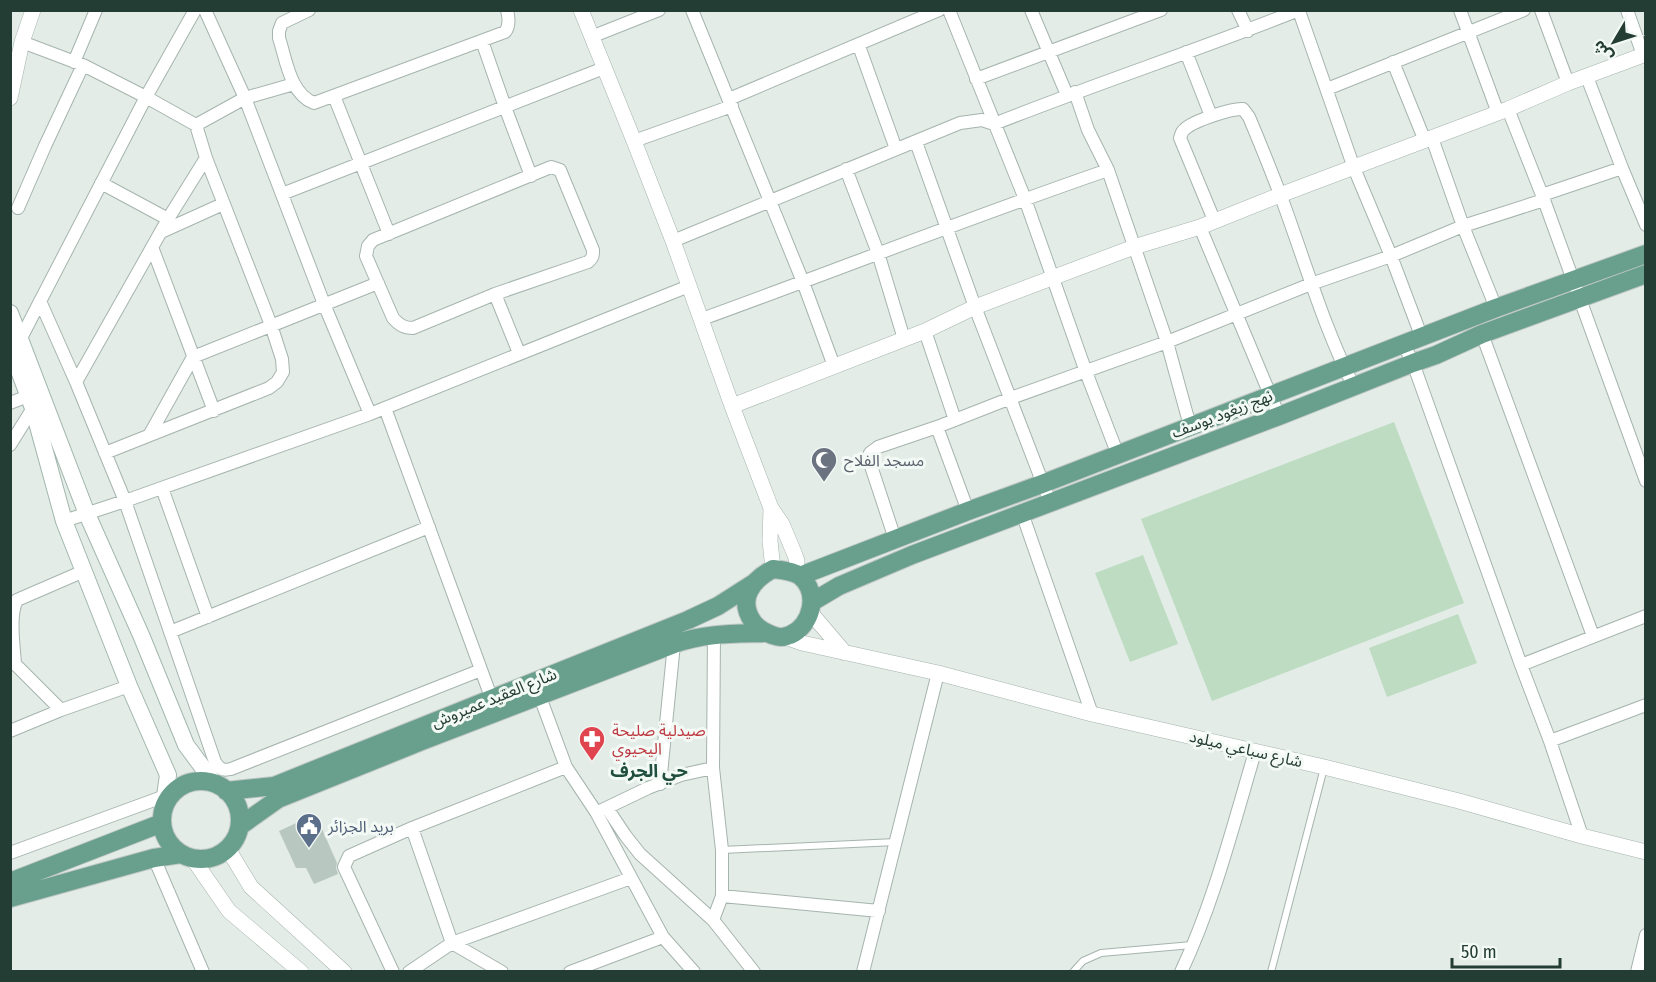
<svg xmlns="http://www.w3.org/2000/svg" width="1656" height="982" viewBox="0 0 1656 982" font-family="'Fira Sans Condensed','Noto Sans Arabic',sans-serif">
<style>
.green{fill:#bddcc2}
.building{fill:#b8c7c0}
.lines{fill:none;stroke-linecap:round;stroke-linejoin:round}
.service-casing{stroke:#a6b4ae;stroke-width:8}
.minor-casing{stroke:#a6b4ae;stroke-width:14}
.tertiary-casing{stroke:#a6b4ae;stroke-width:16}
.secondary-casing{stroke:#a2b7ae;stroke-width:18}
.primary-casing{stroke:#c1c8c6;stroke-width:20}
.service{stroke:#fff;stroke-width:6}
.minor{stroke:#fff;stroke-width:12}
.tertiary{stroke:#fff;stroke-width:15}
.secondary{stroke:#fff;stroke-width:16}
.primary{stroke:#699f8d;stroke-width:18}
.labels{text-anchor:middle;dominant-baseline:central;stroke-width:6;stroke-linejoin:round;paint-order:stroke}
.street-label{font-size:16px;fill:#233c34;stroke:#f3f9f5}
.worship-label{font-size:16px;fill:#5b616d;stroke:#f3f9f5;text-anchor:start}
.health-label{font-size:16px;fill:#be3a42;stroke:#f3f9f5;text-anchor:start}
.service-label{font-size:16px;fill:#4e5e75;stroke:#f3f9f5;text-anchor:start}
.neighbourhood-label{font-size:18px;font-weight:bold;fill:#204e3f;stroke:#f3f9f5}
</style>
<rect width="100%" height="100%" fill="#e3ece7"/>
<!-- green -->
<path class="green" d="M1394,422L1464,603L1212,701L1141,519Z
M1143,555L1178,644L1130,662L1095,573Z
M1458,614L1477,663L1387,697L1369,648Z"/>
<!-- building -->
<path class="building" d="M307,818L311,825L318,820L337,863L336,868L338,874L314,884L306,868H296L279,831Z"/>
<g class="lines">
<!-- service casing -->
<g class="service-casing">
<path id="service" d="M722,850L896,842
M1073,972L1083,961L1101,953L1192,945
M1271,972L1324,768"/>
</g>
<!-- minor casing -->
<g class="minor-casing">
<path id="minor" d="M205,10L245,98L324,304L370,414
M309,10L282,23L279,31V38C286,59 290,94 314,103L505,32C510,26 509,18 507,10
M692,10L803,282L834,366
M949,10L1025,199L1086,372L1118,455
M1031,10L1067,95
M1238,10L1248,31
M1460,10L1498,113
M1541,10L1568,83
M1627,10L1643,55
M1299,11L1354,168L1391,256L1422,338
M591,37L659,10
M482,41L505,107L531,176
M22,42L83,65L146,97L196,125L245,98L294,84
M859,46L896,149
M1186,52L1211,116
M74,62L96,10
M1393,62L1425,141
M1587,77L1622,168
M976,79L1161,10
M1327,89L1524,10
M1075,92L1088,130L1108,170L1167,342L1187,415L1191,426
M334,96L389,234
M729,99L939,10
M1508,109L1544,200L1646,481
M1432,138L1463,226L1496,308
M634,141L732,106
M916,142L975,307L1050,502
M551,167L560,170L593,250C593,256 593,258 588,262L495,294L413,328C404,328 399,325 393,318L366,256L368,246L373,240Z
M846,169L878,253L904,339
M101,183L168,219
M282,194L604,68
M1542,195L1622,168L1646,225
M18,208L45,146L83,65
M1214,220L1180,138C1182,133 1181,132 1185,129C1193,121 1232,108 1243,109L1249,117C1260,143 1270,168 1280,194C1304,258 1323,326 1354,387
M1200,227L1279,416
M161,232L223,204
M673,241L960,123L982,120L994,124C1095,84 1198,50 1299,10
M152,247L214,411
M495,294L519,353
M40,301L76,382L125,501L215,762C220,769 222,771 231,769L481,670
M702,319C837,270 971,217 1108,170
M925,331L955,420
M1482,334L1593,636
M20,340L146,97L195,10
M1404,345L1413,363L1521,665L1550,741L1582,836
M76,382L168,219L206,158
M10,403L28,396
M385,408L494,705
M937,427L968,511
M150,434L193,357L378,283
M10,445L33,408
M105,453L269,388L277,382L283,372L282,359L271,325L206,158L196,125
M162,488L208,617
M1022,513L1092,714
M64,521L125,501L370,414L689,286
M895,539L869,460L870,453L878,447L937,427L1011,398L1167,342L1311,284L1391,256L1463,226L1544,200
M170,632L429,527
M10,664H15L61,710
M15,664C14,647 9,615 17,600L84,571
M1521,665L1646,616
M540,697L566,767L596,812L663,937L694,972
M10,731L61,710L129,686
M1550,741L1646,705
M660,784L674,644
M607,808L625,835L640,854L713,920L754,972
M600,811L648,788L681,775L713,768
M412,828L452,943L502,972
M10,853L165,796
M154,858L203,972
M722,896L879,911
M713,920L722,896V850L713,768L714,634
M393,972L344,867L349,856L412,828L566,767
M409,972L452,943L631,878
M570,972L663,937
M863,972L938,673
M1181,972C1214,902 1233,826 1255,752
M1637,972L1646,935"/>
</g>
<!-- tertiary casing -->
<g class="tertiary-casing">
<path id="tertiary" d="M581,10L634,141L673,241L732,406L771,508L782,524L795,555L797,561L795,574
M10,98L22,42L33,10
M732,406L925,331L975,307L1134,247L1200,227L1280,195L1508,109L1568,83L1646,54
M771,508L770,541L773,569
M810,612L845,653
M785,637L802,643L938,673L1092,714L1324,767L1459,801L1582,836L1646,852
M228,849L251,887L344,972
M193,859L229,911L301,972"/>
</g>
<!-- secondary casing -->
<g class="secondary-casing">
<path id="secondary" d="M10,313L87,514L141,635L186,745L215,784
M10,347L33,408L64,521L129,686L168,775L163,810"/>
</g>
<!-- primary casing -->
<g class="primary-casing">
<path id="primary" d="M773,569C781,570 793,571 800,576C820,593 812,625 790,635C788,635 783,638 781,637C778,637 775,636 772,635C764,632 758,629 753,622C737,599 752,580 773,569Z
M800,576L968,511L1042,484L1496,308L1646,254
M812,602L839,586L912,555L1279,416L1413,363L1436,355L1482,334L1646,274
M162 820a39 39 0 1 1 78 0a39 39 0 1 1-78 0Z
M226,791L274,786L688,620L718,606L754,583
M240,826L278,799L422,741L674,644C705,633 733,634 766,633
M10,882L162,823
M10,898L154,858L181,854"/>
</g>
<!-- service -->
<use href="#service" class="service"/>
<!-- minor -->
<use href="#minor" class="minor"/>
<!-- tertiary -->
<use href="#tertiary" class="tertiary"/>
<!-- secondary -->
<use href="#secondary" class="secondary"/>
<!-- primary -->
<use href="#primary" class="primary"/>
</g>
<!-- icons -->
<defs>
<g id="mosque-pin" transform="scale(1.35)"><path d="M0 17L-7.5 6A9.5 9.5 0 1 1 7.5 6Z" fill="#6b7280" stroke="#f3f9f5"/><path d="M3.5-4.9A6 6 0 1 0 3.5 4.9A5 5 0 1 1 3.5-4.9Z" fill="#fff"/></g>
<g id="pharmacy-pin" transform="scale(1.35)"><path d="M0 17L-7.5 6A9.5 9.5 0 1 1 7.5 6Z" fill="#e0444e" stroke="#f3f9f5"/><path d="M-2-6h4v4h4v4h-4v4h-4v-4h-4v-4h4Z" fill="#fff"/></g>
<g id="civic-pin" transform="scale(1.35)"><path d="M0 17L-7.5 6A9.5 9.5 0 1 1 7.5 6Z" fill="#5c6f8a" stroke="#f3f9f5"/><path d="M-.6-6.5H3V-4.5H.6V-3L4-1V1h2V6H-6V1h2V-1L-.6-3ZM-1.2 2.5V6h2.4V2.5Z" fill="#fff"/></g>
</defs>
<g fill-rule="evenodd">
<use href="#mosque-pin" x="824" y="460"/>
<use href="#pharmacy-pin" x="592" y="739"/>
<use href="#civic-pin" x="309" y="826"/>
</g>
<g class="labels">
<!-- street labels -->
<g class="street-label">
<text transform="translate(1222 414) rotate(-21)">نهج زيغود يوسف</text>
<text transform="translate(494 698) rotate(-22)">شارع العقيد عميروش</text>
<text transform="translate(1246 749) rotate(13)">شارع سباعي ميلود</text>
</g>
<!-- worship labels -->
<g class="worship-label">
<text x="844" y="460">مسجد الفلاح</text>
</g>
<!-- health labels -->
<g class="health-label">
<text x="612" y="730">صيدلية صليحة<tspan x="612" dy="18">اليحيوي</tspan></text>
</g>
<!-- service labels -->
<g class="service-label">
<text x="328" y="826">بريد الجزائر</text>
</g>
<!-- neighbourhood labels -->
<g class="neighbourhood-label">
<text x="649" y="771">حي الجرف</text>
</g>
</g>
<!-- border -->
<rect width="1656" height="982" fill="none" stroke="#233c34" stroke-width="24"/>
<!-- north arrow -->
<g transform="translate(1614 42) rotate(231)" stroke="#f3f9f5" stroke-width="4.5" paint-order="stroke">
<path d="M0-4.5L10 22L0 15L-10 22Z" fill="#233c34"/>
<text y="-9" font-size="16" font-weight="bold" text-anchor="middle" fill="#233c34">ش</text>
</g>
<!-- scale -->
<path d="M1452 958v9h108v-9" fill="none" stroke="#233c34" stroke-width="3"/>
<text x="1461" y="958" font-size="18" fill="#233c34" stroke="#f3f9f5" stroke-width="4.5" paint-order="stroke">50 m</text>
</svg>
